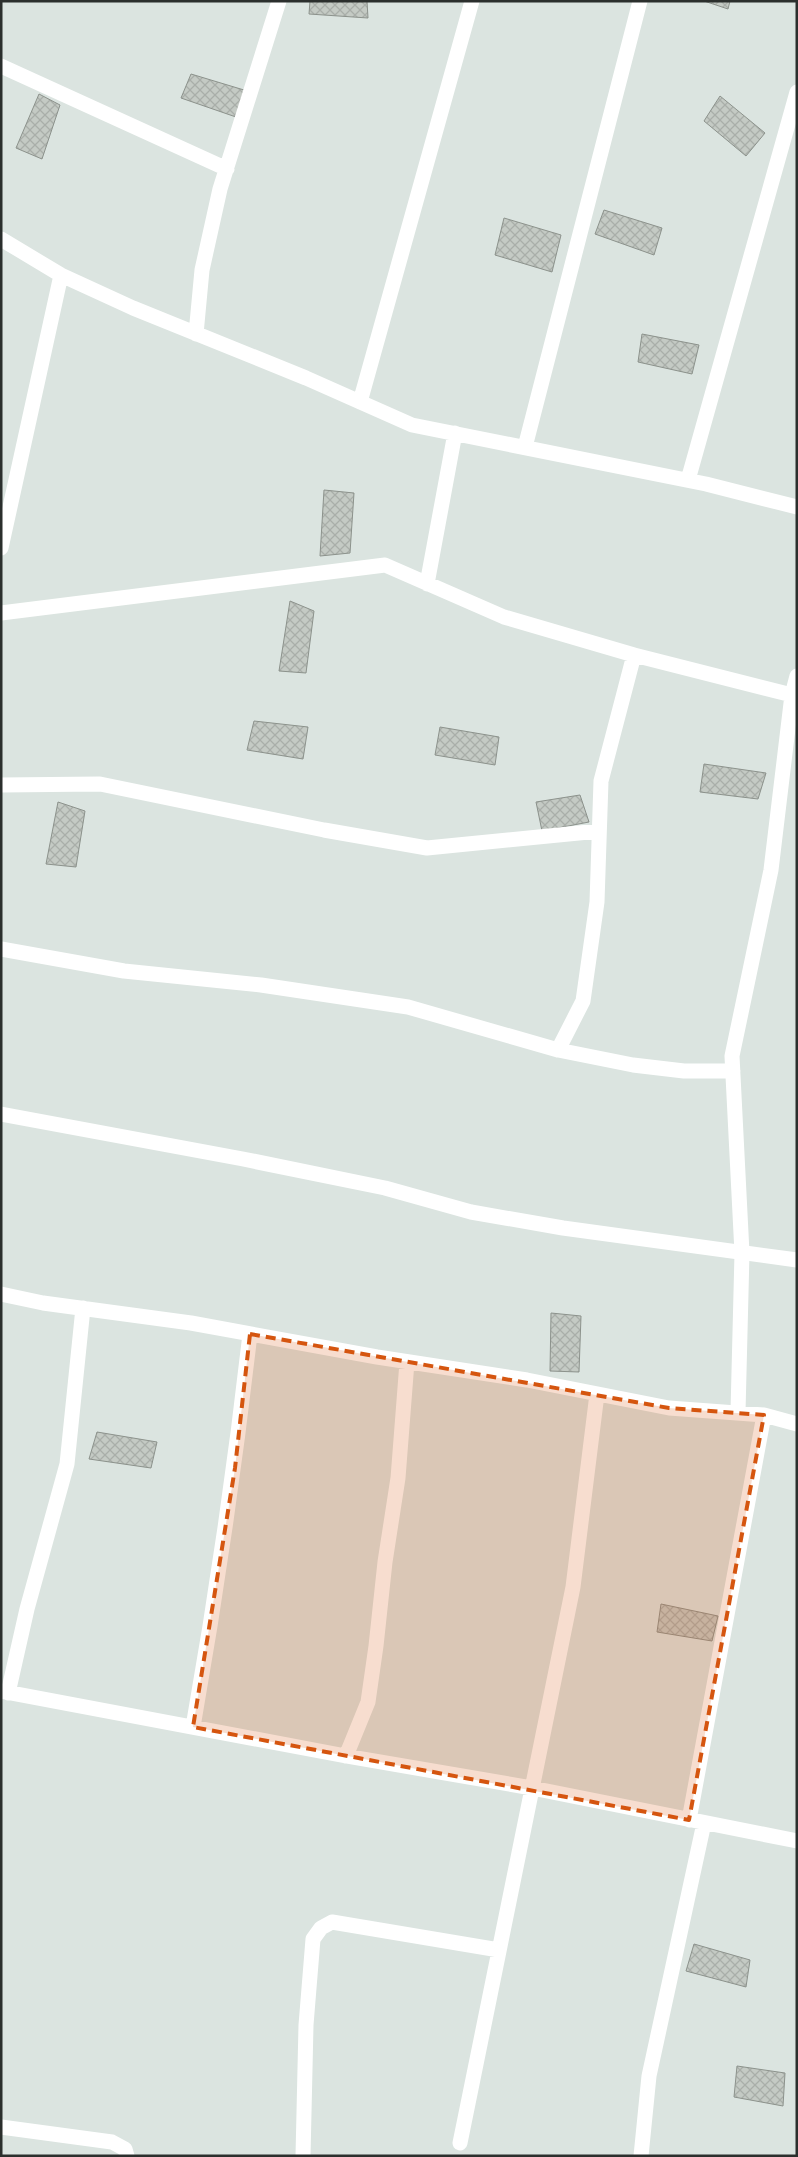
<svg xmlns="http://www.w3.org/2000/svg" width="798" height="2157" viewBox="0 0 798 2157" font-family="'Source Serif 4',serif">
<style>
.building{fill:url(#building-cross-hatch);stroke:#8c928c}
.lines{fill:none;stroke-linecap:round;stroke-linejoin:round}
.street{stroke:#fff;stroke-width:15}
.marked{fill:#d5550f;fill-opacity:0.2;stroke:#d5550f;stroke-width:4;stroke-dasharray:10 6;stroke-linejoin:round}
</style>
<defs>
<pattern id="building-cross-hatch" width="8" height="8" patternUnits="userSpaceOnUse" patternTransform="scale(1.25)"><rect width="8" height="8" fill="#c4cac4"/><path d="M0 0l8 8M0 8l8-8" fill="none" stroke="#a9aea9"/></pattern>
</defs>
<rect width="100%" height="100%" fill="#dbe4e0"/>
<!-- building -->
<path class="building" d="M310,1H367L368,18L309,14Z
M704,1H730L728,9Z
M191,74L244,90L236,117L181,98Z
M39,94L60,105L42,159L16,148Z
M720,96L765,133L746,156L704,121Z
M604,210L662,228L654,255L595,234Z
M504,218L561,235L552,272L495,255Z
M642,334L699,345L692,374L638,362Z
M324,490L354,493L350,553L320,556Z
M290,601L314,611L306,673L279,671Z
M254,721L308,727L303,759L247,750Z
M440,727L499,737L495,765L435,755Z
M704,764L766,773L758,799L700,792Z
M580,795L589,822L542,831L536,802Z
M58,802L85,811L76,867L46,864Z
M551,1313L581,1316L579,1372L550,1371Z
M97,1432L157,1442L151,1468L89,1459Z
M661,1604L718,1616L712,1641L657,1632Z
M694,1944L750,1960L746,1987L686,1971Z
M737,2066L785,2073L783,2106L734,2097Z"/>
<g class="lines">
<!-- street -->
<path class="street" d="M1,66L227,169
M1,239L61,275L133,308L306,378L412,425L706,484L797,507
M196,334L202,270L220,189L279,1
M360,402L472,1
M525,447L640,1
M688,480L797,92
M1,548L61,275
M427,584L455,433
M1,613L385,565L504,617L634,655L601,781L597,902L583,1001L558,1050
M634,655L792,695
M1,785L100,784L324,830L427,848L599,831
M1,949L124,971L261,985L408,1007L558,1050L633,1065L684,1071H733
M1,1114L243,1159L385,1188L471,1212L563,1228L797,1260
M1,1294L43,1303L191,1323L377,1357L527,1380L669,1408L764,1415L797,1424
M738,1412L742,1253L732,1056L771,870L792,695L797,676
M1,1691L346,1756L532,1788L797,1841
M8,1693L27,1609L67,1464L83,1308
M193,1727C216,1597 235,1466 250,1334
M346,1756L368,1702L376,1646L385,1562L398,1478L407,1362
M689,1820L764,1415
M1,2127L112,2142L125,2149L127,2156
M460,2143L573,1587L597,1394
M303,2156L306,2025L313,1939L321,1928L332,1922L499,1950
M641,2156L649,2076L704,1823"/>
</g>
<!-- marked area -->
<path class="marked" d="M250,1334L669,1408L764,1415L689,1820L193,1727L235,1468Z"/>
<!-- border -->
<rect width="798" height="2157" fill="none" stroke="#2b2f2d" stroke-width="5"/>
</svg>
